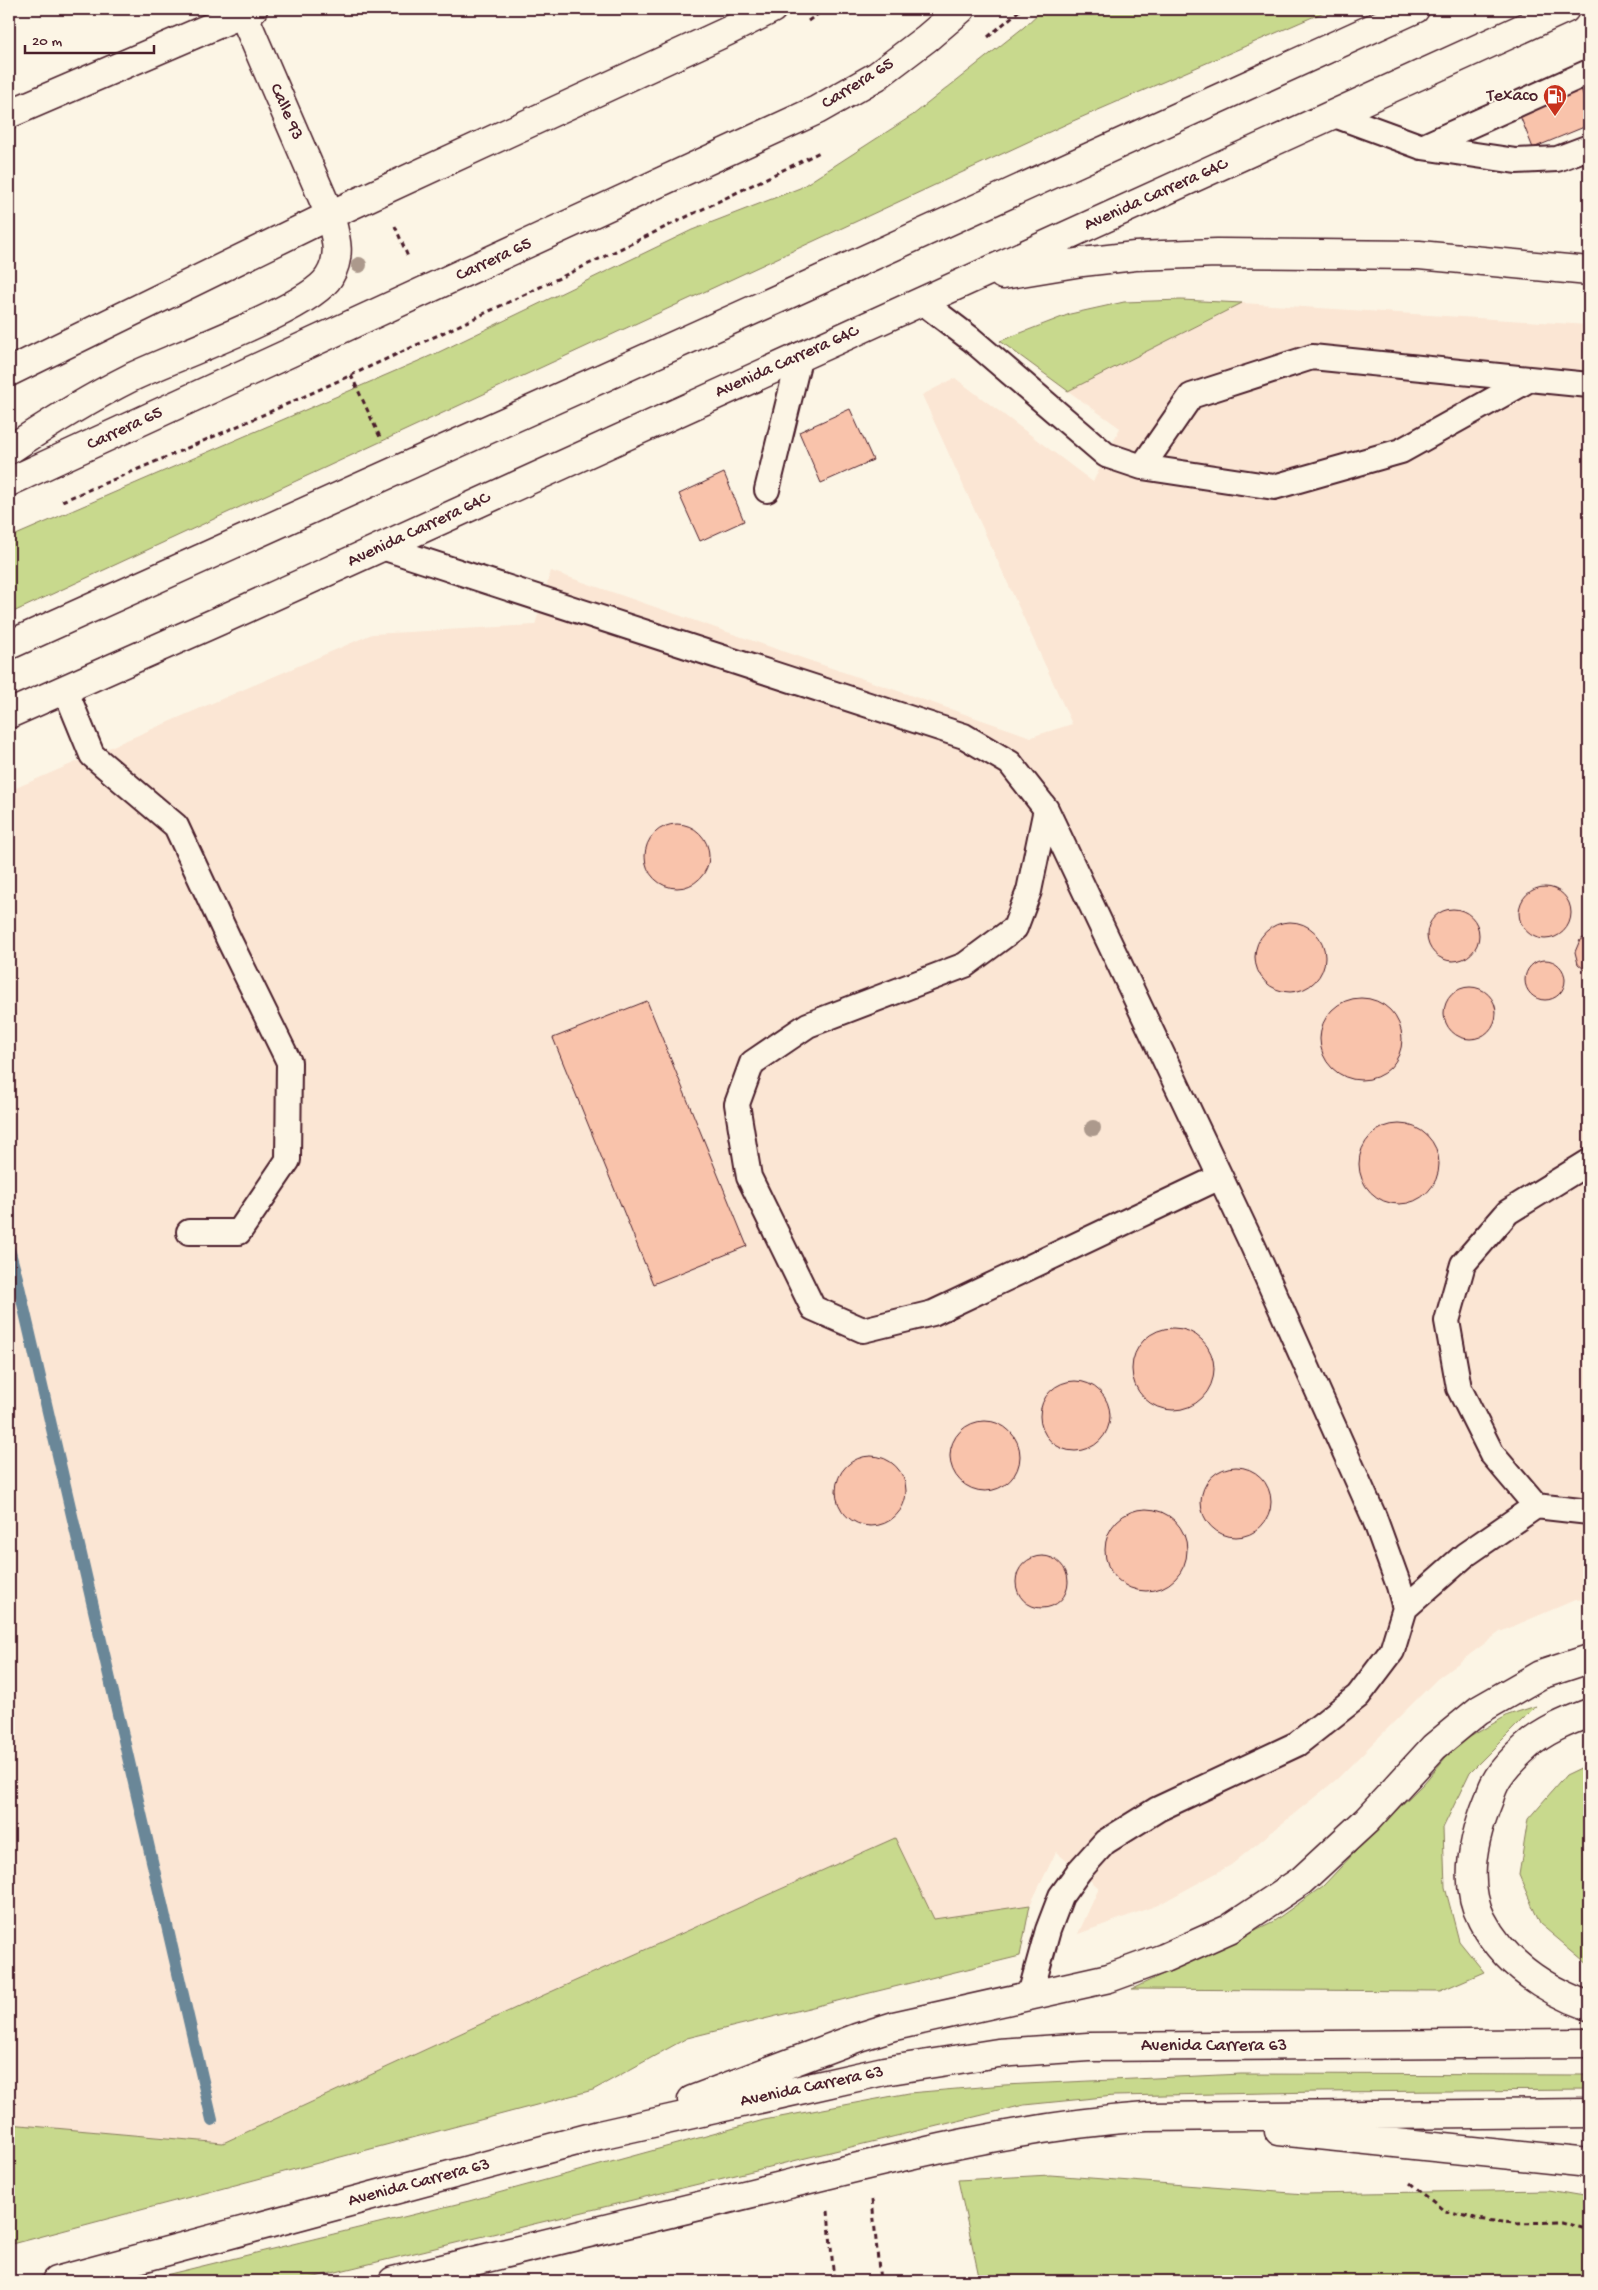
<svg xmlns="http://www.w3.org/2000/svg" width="1598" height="2290" viewBox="0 0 1598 2290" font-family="'Gochi Hand',sans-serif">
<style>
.built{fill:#fbe6d4}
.green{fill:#c8d98d;stroke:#897c5c}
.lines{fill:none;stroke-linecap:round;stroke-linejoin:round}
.stream{stroke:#6a8798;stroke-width:12}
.building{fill:#f9c3ab;stroke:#4a1f2b}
.lane-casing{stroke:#4a1f2b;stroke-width:28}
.street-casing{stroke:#4a1f2b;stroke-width:31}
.secondary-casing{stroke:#4a1f2b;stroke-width:31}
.primary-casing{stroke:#4a1f2b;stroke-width:31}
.highway-casing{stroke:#4a1f2b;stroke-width:31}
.path{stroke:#4a1f2b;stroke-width:3;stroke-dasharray:5 4;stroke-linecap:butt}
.lane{stroke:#fcf5e5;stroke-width:24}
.street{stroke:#fcf5e5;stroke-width:28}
.secondary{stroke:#fcf5e5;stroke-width:28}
.primary{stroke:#fcf5e5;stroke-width:28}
.highway{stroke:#fcf5e5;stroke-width:28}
.tree{fill:#ac998c}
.labels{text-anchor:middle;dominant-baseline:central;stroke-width:4;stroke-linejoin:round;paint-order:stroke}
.street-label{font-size:18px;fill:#4a1f2b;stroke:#fcf5e5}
.poi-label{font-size:18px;fill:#4a1f2b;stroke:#fcf5e5;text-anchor:end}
</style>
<rect width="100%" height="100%" fill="#fcf5e5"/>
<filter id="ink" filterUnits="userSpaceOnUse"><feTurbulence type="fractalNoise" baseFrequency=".02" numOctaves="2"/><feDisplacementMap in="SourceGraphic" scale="10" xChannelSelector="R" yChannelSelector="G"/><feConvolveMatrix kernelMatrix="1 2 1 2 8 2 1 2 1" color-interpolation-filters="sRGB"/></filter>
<g filter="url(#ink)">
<!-- built -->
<path class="built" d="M1242,303L1589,325V1599L1575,1600L1500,1632L1437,1679L1337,1779L1231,1865L1158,1905L1078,1934L1099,1888L1056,1852L1030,1905L934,1920L895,1838L535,1999L223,2143L9,2124V791L372,634L535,625L551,571L1031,737L1072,724L922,395L955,378L1093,482L1120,428L1068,391Z"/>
<!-- green -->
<path class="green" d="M1043,9H1331L1073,121L9,614V538L437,353L692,230L800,188L913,115L1024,27Z
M1181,300L1242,303L1068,391L1000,341L1070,314L1124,302Z
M1536,1706L1470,1772L1443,1828L1445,1887L1459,1941L1484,1972L1440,1991L1132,1989L1274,1921L1323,1886L1370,1836L1424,1783L1456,1745L1508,1715Z
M1589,1764V1965L1540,1924L1519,1875L1528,1819L1566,1775Z
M895,1838L934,1919L1030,1905L1020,1956L687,2038L593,2090L9,2245V2124L223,2143L535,1999Z
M1241,2074L1589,2075V2090L1319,2092L1114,2096L1024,2105L299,2281H141L469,2201L764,2120L909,2093L1004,2085Z
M1050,2175L1305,2194L1548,2190L1589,2197V2281H980L958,2180Z"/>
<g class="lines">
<!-- stream -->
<path class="stream" d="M9,1249L17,1278L212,2120"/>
</g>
<!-- building -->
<path class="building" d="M1578,81L1589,110V125L1533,148L1516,106Z
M850,409L873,460L821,483L799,432Z
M724,473L744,521L700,541L679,494Z
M645 856a32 32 0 1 1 64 0a32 32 0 1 1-64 0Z
M1519 913a26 26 0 1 1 52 0a26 26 0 1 1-52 0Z
M1427 935a26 26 0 1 1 52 0a26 26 0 1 1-52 0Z
M1255 957a35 35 0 1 1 70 0a35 35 0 1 1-70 0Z
M1589,935V973L1578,964L1575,952L1580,940Z
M1525 980a20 20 0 1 1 40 0a20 20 0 1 1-40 0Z
M1444 1013a26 26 0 1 1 52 0a26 26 0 1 1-52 0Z
M1320 1039a41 41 0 1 1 82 0a41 41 0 1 1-82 0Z
M647,1001L747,1246L653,1284L553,1038Z
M1359 1164a40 40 0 1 1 80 0a40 40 0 1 1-80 0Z
M1132 1369a41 41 0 1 1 82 0a41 41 0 1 1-82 0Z
M1040 1416a35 35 0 1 1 70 0a35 35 0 1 1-70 0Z
M950 1456a35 35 0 1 1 70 0a35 35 0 1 1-70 0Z
M836 1491a35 35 0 1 1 70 0a35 35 0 1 1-70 0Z
M1201 1502a35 35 0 1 1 70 0a35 35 0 1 1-70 0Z
M1105 1550a41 41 0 1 1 82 0a41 41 0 1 1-82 0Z
M1016 1582a26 26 0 1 1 52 0a26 26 0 1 1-52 0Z"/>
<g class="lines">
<!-- lane casing -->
<g class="lane-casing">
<path id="lane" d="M1332,114L1422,147L1589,72
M1422,147L1516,161L1557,159L1589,147
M921,301L971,339L1106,455L1142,467L1191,396L1312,357L1589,385
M1142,467L1274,487L1401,451L1530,379
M767,490L800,355
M382,547L964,736L1010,763L1046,809L1253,1246L1374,1517L1399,1586L1405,1608L1392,1651L1358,1696L1297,1744L1158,1809L1105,1842L1079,1871L1061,1896L1048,1930L1030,1995
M65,689L92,755L176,826L229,940L289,1062L288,1160L239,1232H189
M1046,809L1029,891L1015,928L965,965L808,1025L752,1063L737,1104L749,1177L813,1308L863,1330L933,1313L1220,1177
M1536,1506L1492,1454L1459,1388L1447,1321L1463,1264L1508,1212L1589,1162
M1405,1608L1465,1555L1536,1506L1589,1512"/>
</g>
<!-- street casing -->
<g class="street-casing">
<path id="street" d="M241,9L330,215
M9,114L253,9"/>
</g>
<!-- secondary casing -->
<g class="secondary-casing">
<path id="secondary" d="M9,372L330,215L728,31L772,9
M9,450C48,424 88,399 130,378C170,358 310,309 329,277C342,256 336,238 330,215
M9,482L817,110L877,76L927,38L961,9"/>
</g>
<!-- primary casing -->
<g class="primary-casing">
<path id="primary" d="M1003,275L1082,262L1135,256L1217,253L1419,255L1589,271
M9,645L791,293L1415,9
M9,714L221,620L1565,9"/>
</g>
<!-- highway casing -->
<g class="highway-casing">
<path id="highway" d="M1589,1713C1568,1721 1543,1731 1526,1747C1516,1756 1505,1767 1498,1778C1494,1784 1491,1792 1489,1799C1474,1836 1462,1882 1482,1920C1504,1963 1546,1990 1589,2006
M692,2100L859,2037L894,2026L1109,1978L1164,1958L1229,1929L1301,1881L1367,1820L1434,1747L1479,1710L1540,1675L1589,1659
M1279,2131L1589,2163
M56,2281L599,2135L884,2071L998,2053L1088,2047L1589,2043
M393,2281C522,2249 651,2218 781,2186C902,2156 1020,2126 1146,2117L1589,2113"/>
</g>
<!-- path -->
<path class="path" d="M808,21L825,9
M988,37L1021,9
M395,226L408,257
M351,375L380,437
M62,501C319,395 570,274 820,152
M9,523L17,519
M1410,2183L1442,2209L1475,2219L1514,2223L1562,2222L1589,2230
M872,2200L880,2281
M828,2211L834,2281"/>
<!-- lane -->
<use href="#lane" class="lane"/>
<!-- street -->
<use href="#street" class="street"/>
<!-- secondary -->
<use href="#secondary" class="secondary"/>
<!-- primary -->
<use href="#primary" class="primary"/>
<!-- highway -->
<use href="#highway" class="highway"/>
</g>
<!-- trees -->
<g class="tree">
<circle cx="359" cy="265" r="8"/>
<circle cx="1093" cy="1128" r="8"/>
</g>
</g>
<!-- icons -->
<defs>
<g id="fuel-pin" transform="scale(1.25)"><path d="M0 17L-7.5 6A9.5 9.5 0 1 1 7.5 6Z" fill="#c8321e" stroke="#fcf5e5"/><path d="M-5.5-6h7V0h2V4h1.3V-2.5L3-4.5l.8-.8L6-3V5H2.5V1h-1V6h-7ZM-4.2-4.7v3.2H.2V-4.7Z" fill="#fff"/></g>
</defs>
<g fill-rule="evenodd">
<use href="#fuel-pin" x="1555" y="96"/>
</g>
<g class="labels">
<!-- street labels -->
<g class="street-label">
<text transform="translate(858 84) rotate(-32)">Carrera 65</text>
<text transform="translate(286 112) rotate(66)">Calle 93</text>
<text transform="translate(1156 195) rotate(-24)">Avenida Carrera 64C</text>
<text transform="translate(494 260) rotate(-25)">Carrera 65</text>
<text transform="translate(787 362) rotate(-24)">Avenida Carrera 64C</text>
<text transform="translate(125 429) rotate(-25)">Carrera 65</text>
<text transform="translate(419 530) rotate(-25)">Avenida Carrera 64C</text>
<text x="1214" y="2046">Avenida Carrera 63</text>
<text transform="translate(812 2087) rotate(-12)">Avenida Carrera 63</text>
<text transform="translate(419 2183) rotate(-15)">Avenida Carrera 63</text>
</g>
<!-- poi labels -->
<g class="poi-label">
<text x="1538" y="96">Texaco</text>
</g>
</g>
<!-- margin -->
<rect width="1598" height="2290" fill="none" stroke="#fcf5e5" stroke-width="30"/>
<rect x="15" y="15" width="1568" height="2260" fill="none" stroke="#4a1f2b" stroke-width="2" filter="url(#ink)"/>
<!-- scale -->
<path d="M25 45v8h129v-8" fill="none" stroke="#4a1f2b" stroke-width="2.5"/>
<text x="32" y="45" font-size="15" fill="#4a1f2b" stroke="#fcf5e5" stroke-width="4" paint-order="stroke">20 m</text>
</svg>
